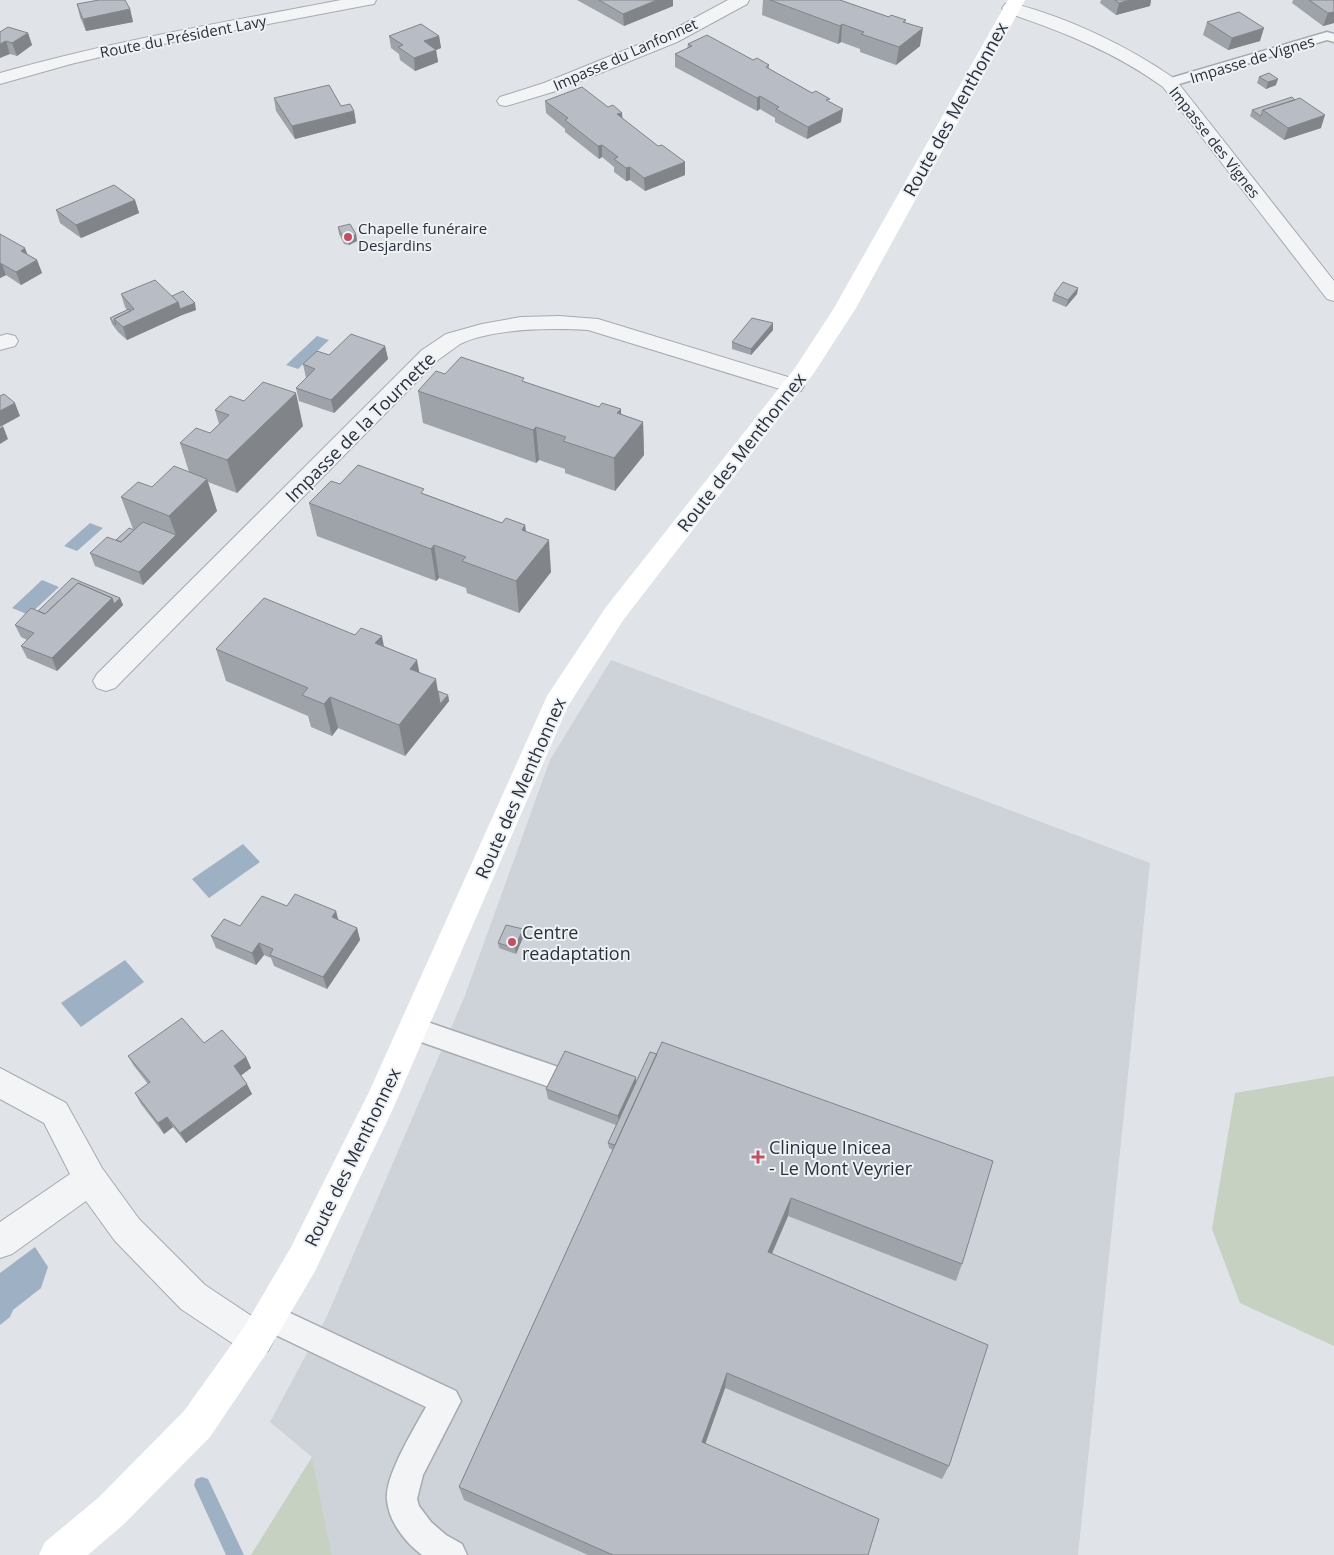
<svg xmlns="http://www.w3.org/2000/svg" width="1334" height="1555" viewBox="0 0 1334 1555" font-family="'Open Sans',sans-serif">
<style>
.built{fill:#ced2d9}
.green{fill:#c6d1c2}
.water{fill:#9eb1c4}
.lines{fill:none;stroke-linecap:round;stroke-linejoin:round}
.stream{fill:#9eb1c4;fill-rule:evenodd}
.lane-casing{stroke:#a6aab1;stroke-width:3}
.street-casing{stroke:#a6aab1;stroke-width:2}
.lane{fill:#f2f4f6;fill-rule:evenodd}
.street{fill:#f2f4f6;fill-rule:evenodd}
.secondary{fill:#fff;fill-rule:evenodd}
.wall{fill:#9ea2a9}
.shaded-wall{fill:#818489}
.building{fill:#b8bcc4;stroke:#818489}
.poi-dot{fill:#c15063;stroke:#eff2f5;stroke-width:2}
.labels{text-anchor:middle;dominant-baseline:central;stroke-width:4;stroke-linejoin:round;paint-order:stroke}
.far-street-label{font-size:15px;fill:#2a313d;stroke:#eff2f5}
.far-poi-label{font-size:15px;fill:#2a313d;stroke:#eff2f5;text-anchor:start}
.street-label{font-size:18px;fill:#2a313d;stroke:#eff2f5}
.poi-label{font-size:18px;fill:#2a313d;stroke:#eff2f5;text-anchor:start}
</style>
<rect width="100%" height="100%" fill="#e0e3e7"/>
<!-- built -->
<path class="built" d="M611,660L1150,863L1078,1555H332L312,1457L270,1422L327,1316L464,998L550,760Z"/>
<!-- green -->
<path class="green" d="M1334,1076V1346L1240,1303L1212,1229L1235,1093Z
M312,1457L332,1555H251Z"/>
<!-- water -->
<path class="water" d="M317,336L329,340L298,369L286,365Z
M90,523L103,528L77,551L64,546Z
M42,580L59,587L29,615L12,608Z
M243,844L260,862L209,898L192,879Z
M125,960L144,982L81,1027L61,1003Z
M35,1247L48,1267L41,1288L13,1310L10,1317L0,1325V1273Z"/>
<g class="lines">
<!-- stream -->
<path class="stream" d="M202,1477L208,1479L244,1555H226L194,1485L196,1479Z"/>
<!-- lane casing -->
<g class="lane-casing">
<path id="lane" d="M1327,32L1334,34V42L1327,40L1169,87L1164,86L1162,83L1164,80Z
M413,1017L567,1070L571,1078L567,1086L558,1090L404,1036L400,1028L404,1020Z
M269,1303L456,1391L461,1401L423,1475L417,1499L419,1506L431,1522L446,1535L462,1544L467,1555H422C405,1542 389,1522 387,1500C384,1477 415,1427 426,1407L259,1327L255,1317L259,1307Z"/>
</g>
<!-- street casing -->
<g class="street-casing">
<path id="street" d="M341,0H376L374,4L368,5L126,51L71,64L0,84V73C112,41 227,22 341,0Z
M728,0H749L747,4L677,42L556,91L506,106L500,105L497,101L500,97L544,83L665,34Z
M1011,3C1067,17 1128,46 1175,79L1334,281V301L1327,299L1163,87C1115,52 1061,31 1005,12L1002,8L1005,4Z
M559,316L598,319L801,381L804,386L801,391L793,393L588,330C553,328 492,328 460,344C453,349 445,355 438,360L115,688L106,691L97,688L93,681L97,674L422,350L446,334L482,324L521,317Z
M7,334L15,336L18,341L15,346L0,350V336Z
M0,1068L66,1103L102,1168L139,1219L205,1285L268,1327L274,1339L268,1351L256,1357L244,1351L181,1309L115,1241L86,1201L12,1254L0,1258V1222L70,1174L44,1123L0,1099Z"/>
</g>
<!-- lane -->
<use href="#lane" class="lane"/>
<!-- street -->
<use href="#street" class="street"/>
<!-- secondary -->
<path class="secondary" d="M1008,0H1025L856,308L814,373L624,619L568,706L392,1111L314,1273L268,1351L210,1437L124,1524L88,1555H39L45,1542L98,1498L184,1411L244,1327L290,1249L369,1092L547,696L606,607L795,368L834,308Z"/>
</g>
<!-- wall -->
<path class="wall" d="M577,0H673V6L624,26Z
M763,0H840L889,17L906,20L905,22L920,46L896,65L860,52V49L841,42L838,44L762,15Z
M1101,0H1151L1150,6L1116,15L1100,3Z
M1293,0H1334V23L1323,26L1292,3Z
M77,4L130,9L133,22L86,31L80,17Z
M1207,22L1260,41L1228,50L1203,35Z
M0,32L28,33L32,45L17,56L10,54Z
M389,36H439L441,48L436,50L438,62L415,71L400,60L399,54L391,48Z
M688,44L753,60L769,65V69L829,102L841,122L807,139L775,122V118L760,109L757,111L675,67V54L687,49Z
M1259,77L1276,85L1266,89L1257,83Z
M1292,97L1321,128L1284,140L1250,116L1252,110Z
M274,98L341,106L354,111L356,123L295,139L276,111Z
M545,101L608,107L622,113V118L685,175L645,191L630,180L626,181L614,172V167L602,157L599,159L565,132V129L546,113Z
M135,200L139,213L81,238L60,223L56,210Z
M338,227L356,234L357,241L349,245L344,244L339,234Z
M0,234L27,254L37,260L42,273L21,285L6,275L0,278Z
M1078,288L1077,294L1066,307L1052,301L1054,294Z
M121,294L172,296L196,310L182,315L127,340L118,332L112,324L110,318L127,310L125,307Z
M773,323V330L751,355L732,349V342Z
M385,346L388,359L334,413L299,401L296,388L306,378L303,364L329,355Z
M445,374L525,382L599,407L621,409V414L643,422L644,455L615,491L565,473V469L539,460L536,463L423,423L418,391Z
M215,410L303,426L237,493L208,482L217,511L143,585L95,566L90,553L116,540L135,530L133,529L121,497L152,487L189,472L180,443L210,433L219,424Z
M340,484L425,494L502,523L525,525L526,532L551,572L519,613L467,593L466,588L439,578L436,581L317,536L309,503Z
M120,598L123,605L57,671L27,658L21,646L27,640L21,637L15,625L38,611Z
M384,646L420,673L438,691L448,695L449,701L405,756L338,728L332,736L311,727L308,716L226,681L216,649Z
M287,906L336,911L338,920L357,928L360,940L327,989L274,966L271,958L264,955L256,965L216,948L211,936L240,926Z
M523,929L524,935L516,954L499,948L498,943Z
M204,1043L246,1057L251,1068L241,1075L252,1094L186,1143L173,1127L164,1134L141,1104L135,1093L148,1084L134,1066L128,1056Z
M636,1082L962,1264L956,1281L788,1216L772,1254L949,1466L942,1479L725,1388L705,1444L868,1555H588L464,1500L459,1487L613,1150L609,1148L608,1143L616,1125L548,1099L546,1089Z"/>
<!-- shaded-wall -->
<path class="shaded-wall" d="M657,0H673V6L624,26L623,14Z
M1130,0H1151L1150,6L1116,15L1119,3Z
M130,9L133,22L86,31L83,19Z
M1334,12V23L1323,26L1328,13Z
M842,24L841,42L838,44L840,26Z
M923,28L920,46L896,65L899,47Z
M1264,28L1260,41L1228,50L1232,38Z
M28,33L32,45L17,56L12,43Z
M439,36L441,48L436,50L438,62L415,71L414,58L424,41Z
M6,41L10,54L0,58V44Z
M1278,79L1276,85L1266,89L1268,82Z
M760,96V109L757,111V98Z
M843,109L841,122L807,139L808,127Z
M354,111L356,123L295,139L292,126Z
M622,113L623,125L617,114Z
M1325,115L1321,128L1284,140L1288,128Z
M602,145V157L599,159L598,146Z
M685,162V175L645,191L644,178Z
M630,167V180L626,181V168Z
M135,200L139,213L81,238L76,225Z
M356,234L357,241L349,245L348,239Z
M25,248L30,261L21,251Z
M37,260L42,273L21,285L16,272Z
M1,262L6,275L0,278V263Z
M1078,288L1077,294L1066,307L1068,300Z
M178,302L195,303L196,310L182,315L127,340L123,327Z
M773,323V330L751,355V349Z
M385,346L388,359L334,413L331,400Z
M296,393L303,426L237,493L227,460Z
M15,403L20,416L0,427V404Z
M621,409L622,442L617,413Z
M643,422L644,455L615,491L614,458Z
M3,426L8,439L0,444V428Z
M536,427L539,460L536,463L533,430Z
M207,479L217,511L143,585L139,572L176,535L169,516Z
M525,525L529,557L522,530Z
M549,540L551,572L519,613L516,581Z
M434,545L439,578L436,581L431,549Z
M112,598H120L123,605L57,671L52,658Z
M382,636L388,668L375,643Z
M417,660L423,691L410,669Z
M436,679L440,705L448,695L449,701L405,756L399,725Z
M330,697L338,728L332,736L324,704Z
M336,911L339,923L332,917Z
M357,928L360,940L327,989L323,977Z
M523,929L524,935L516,954L515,948Z
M259,943L264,955L256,965L252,953Z
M246,1057L251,1068L239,1077L234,1066Z
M636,1077V1088L619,1126L618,1116Z
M247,1084L252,1094L186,1143L180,1133Z
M167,1117L173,1127L164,1134L158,1123Z
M791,1198L788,1216L765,1269L768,1252Z
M727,1373L725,1388L701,1456L702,1442Z"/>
<!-- building -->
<path class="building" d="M99,0H125L130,9L83,19L77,4Z
M599,0H657L623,14Z
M770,0H840L889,17L891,15L906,20L903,22L923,28L899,47L861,34L864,32L842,24L840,26Z
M1115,0H1130L1119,3Z
M1309,0H1334V12L1328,13Z
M1239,12L1264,28L1232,38L1207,22Z
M421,24L439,36L424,41L436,50L414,58L398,47L403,45L389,36Z
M8,27L28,33L12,43L6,41L0,44V32Z
M707,35L753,60L757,58L769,65L766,67L812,93L816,91L830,99L826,100L843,109L808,127L776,109L779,107L760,96L757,98L675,54L692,46L688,44Z
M1269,73L1278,79L1268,82L1259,77Z
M329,85L341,106L350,104L354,111L292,126L274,98Z
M582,87L608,107L613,105L622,113L617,114L658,146L662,145L685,162L644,178L630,167L626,168L614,159L618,157L602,145L598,146L565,120L568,118L545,101Z
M1292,97L1295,100L1263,110L1261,116L1252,110Z
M1300,98L1325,115L1288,128L1263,110Z
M114,185L135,200L76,225L56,210Z
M350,224L356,234L348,239L343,237L338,227Z
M0,234L25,248L21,251L37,260L16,272L0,263Z
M155,280L178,302L123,327L114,319L134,309L121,294Z
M1063,282L1078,288L1068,300L1054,294Z
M183,291L195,303L180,309L178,302L172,296Z
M129,309L131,311L114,319L116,325L110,318Z
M752,318L773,323L751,349L732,342Z
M351,334L385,346L331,400L296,388L315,369L303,364L317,351L329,355Z
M461,357L524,378L522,381L599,407L602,403L621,409L617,413L643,422L614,458L563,441L566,437L536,427L533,430L418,391L436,371L445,374Z
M263,382L296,393L227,460L180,443L196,428L210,433L229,415L215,410L230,396L244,401Z
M4,394L15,403L0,411V396Z
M358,465L424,489L421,493L502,523L506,518L525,525L522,530L549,540L516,581L462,561L466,557L434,545L431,549L309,503L331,481L340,484Z
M174,466L207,479L169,516L121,497L138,482L152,487Z
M143,522L176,535L139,572L90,553L107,537L121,542Z
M129,528L134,530L121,542L116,540Z
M72,578L120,598L114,604L112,598L78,583L45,614L38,611Z
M78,583L112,598L52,658L21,646L34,633L15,625L31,608L45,614Z
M264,598L355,635L361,628L382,636L375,643L417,660L410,669L436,679L399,725L330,697L324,704L302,695L308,688L216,649Z
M438,691L448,695L440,704Z
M295,894L336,911L332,917L357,928L323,977L270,955L273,949L259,943L252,953L211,936L224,919L240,926L262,896L287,906Z
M506,925L523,929L515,948L498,943Z
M182,1018L204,1043L222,1030L246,1057L234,1066L247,1084L180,1133L167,1117L158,1123L135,1093L150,1082L128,1056Z
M662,1042L993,1161L962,1264L791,1198L768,1252L988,1345L949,1466L727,1373L702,1442L879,1519L868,1555H613L459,1487Z
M565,1051L636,1077L618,1116L546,1089Z
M650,1052L657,1054L615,1145L608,1143Z"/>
<!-- markers -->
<g class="poi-dot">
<circle cx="348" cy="237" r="5"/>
<circle cx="512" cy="942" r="5"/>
<path d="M755.5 1149.5h5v5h5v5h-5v5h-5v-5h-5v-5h5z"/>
</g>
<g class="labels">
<!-- far-street labels -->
<g class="far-street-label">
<text transform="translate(183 36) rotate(-11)">Route du Président Lavy</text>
<text transform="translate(625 54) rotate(-24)">Impasse du Lanfonnet</text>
<text transform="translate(1252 59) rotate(-17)">Impasse de Vignes</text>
<text transform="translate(1215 142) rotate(52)">Impasse des Vignes</text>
</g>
<!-- far-poi labels -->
<g class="far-poi-label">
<text x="358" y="228">Chapelle funéraire<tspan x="358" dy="17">Desjardins</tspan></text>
</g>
<!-- street labels -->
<g class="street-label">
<text transform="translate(955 109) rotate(-61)">Route des Menthonnex</text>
<text transform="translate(360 427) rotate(-45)">Impasse de la Tournette</text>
<text transform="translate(741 452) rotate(-52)">Route des Menthonnex</text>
<text transform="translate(520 788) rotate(-66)">Route des Menthonnex</text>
<text transform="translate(352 1157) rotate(-64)">Route des Menthonnex</text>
</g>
<!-- poi labels -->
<g class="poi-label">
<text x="522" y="932">Centre<tspan x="522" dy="21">readaptation</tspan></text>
<text x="769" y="1147">Clinique Inicea<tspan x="769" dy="21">- Le Mont Veyrier</tspan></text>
</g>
</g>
</svg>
